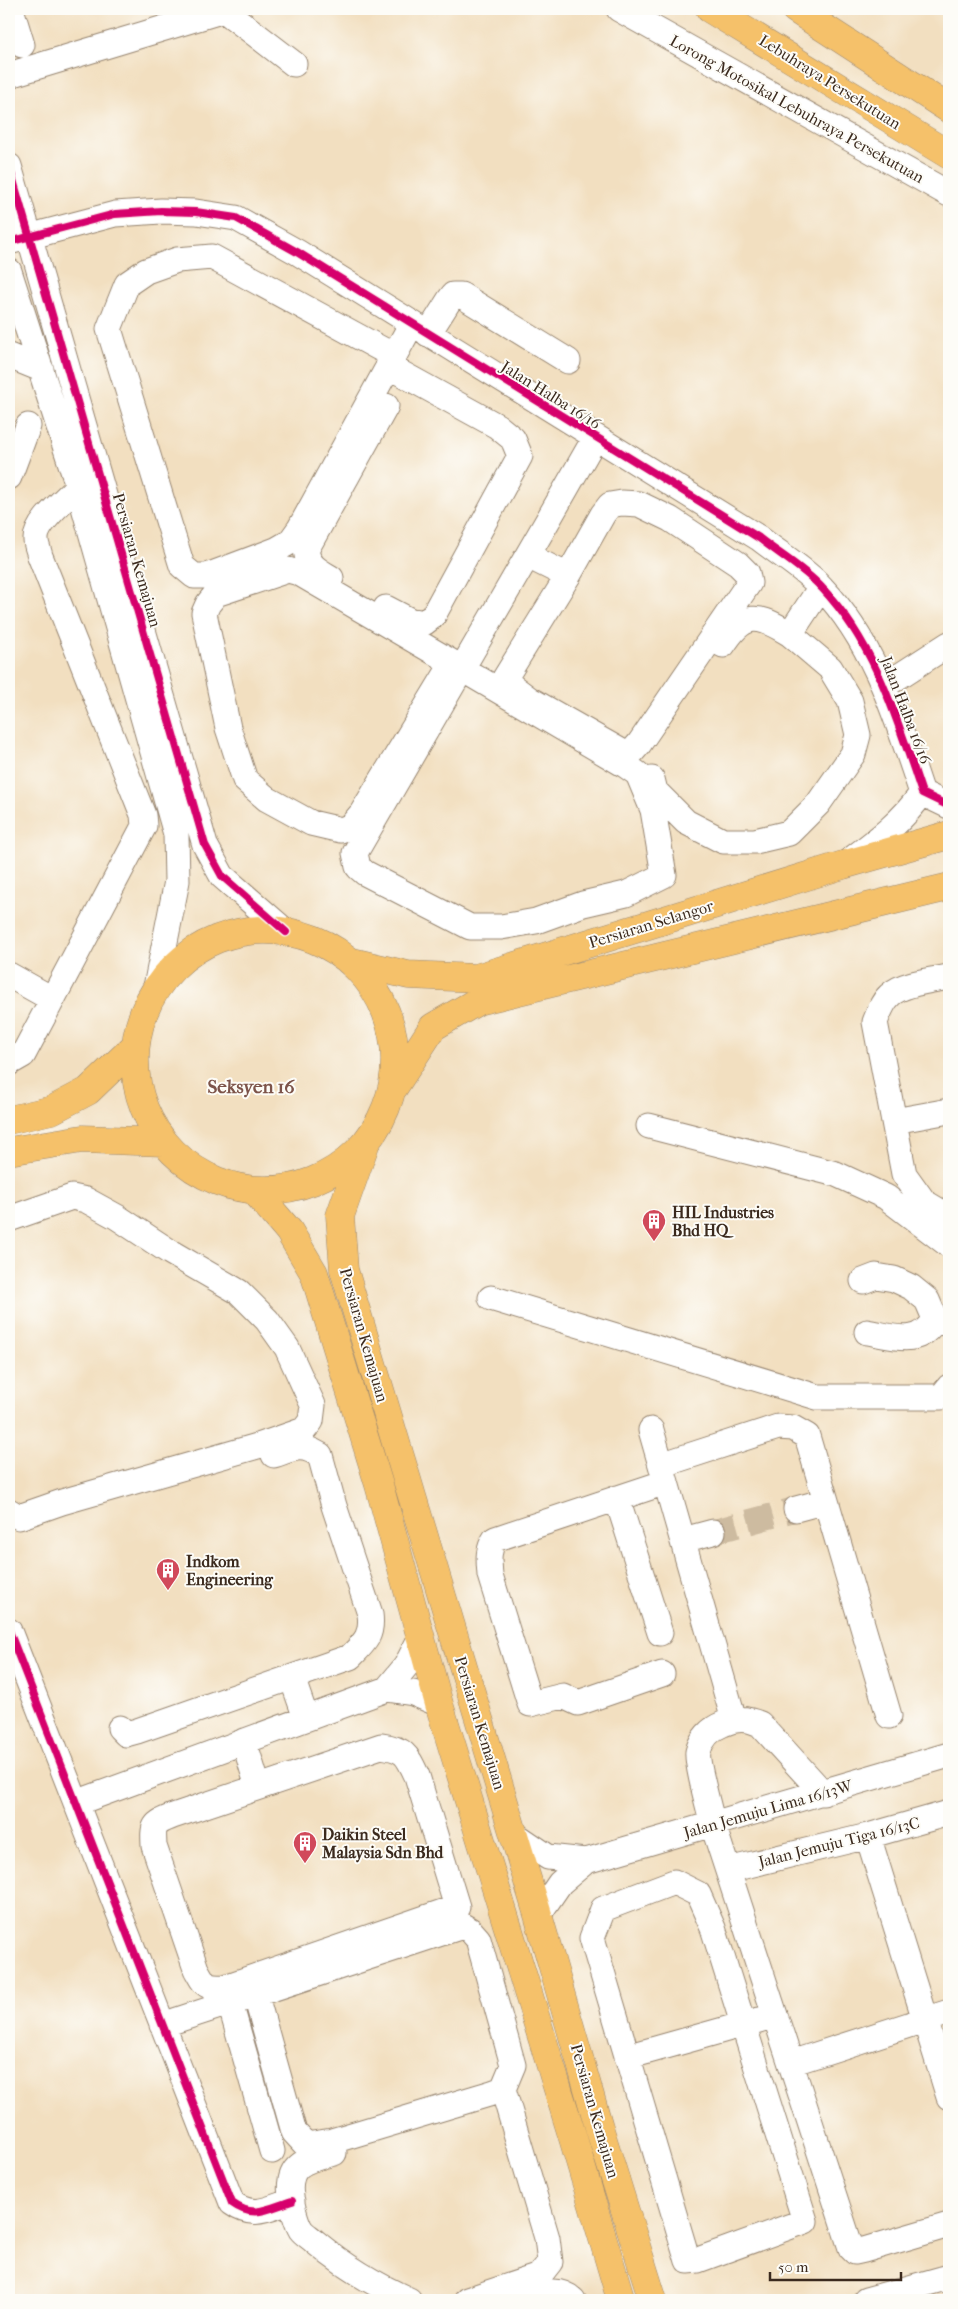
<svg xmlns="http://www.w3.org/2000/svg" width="958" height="2309" viewBox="0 0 958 2309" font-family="'IM FELL French Canon',serif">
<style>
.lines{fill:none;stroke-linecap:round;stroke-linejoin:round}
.minor-tunnel{stroke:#cdbba0;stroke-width:25;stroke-dasharray:25 12;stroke-linecap:butt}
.minor-casing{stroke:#96846f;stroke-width:27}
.major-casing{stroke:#96846f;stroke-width:29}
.highway-casing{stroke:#96846f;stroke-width:29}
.minor{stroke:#fff;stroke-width:25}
.major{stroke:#f5c16b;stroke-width:28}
.highway{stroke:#f5c16b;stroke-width:28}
.cycleway-casing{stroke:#fdfcf7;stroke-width:11}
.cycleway{stroke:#d6006c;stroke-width:8}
.labels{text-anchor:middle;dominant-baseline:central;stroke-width:4;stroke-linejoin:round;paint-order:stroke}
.street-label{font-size:16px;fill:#3b2a1e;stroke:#fdfcf7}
.poi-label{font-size:16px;font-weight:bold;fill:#3b2a1e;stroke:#fdfcf7;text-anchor:start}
.quarter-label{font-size:19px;font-weight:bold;fill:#7d544a;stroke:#fdfcf7}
</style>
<rect width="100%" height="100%" fill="#fdfcf7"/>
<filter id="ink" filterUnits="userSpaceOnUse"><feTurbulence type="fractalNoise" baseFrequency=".02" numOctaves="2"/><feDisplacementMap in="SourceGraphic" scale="10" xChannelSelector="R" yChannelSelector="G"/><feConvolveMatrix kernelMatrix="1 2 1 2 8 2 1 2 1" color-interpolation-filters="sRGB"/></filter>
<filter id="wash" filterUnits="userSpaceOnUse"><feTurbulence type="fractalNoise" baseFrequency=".0096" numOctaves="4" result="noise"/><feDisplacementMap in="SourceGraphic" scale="20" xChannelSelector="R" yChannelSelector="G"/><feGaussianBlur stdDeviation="1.12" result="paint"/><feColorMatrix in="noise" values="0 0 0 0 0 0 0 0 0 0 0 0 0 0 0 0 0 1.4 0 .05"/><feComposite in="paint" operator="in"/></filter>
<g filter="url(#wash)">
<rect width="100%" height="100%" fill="#f2dfc0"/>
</g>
<g filter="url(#ink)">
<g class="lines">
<!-- minor-tunnel -->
<path class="minor-tunnel" d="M713,1532L796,1509"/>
<!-- minor casing -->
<g class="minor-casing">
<path id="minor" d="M11,9L22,45
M619,9L949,194
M9,75L224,10L294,64
M9,166L205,845L222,876L286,932
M9,242L115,214L161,211L196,212L236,218L297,252L759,538C779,554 805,569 822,588C876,645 897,720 922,793L949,806
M9,271L78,486L176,834L177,881L156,987
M428,334L450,299L453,295H461L568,361
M9,356L41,369
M394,356L212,257L177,260L146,271L127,284L109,329L182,566L194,576H207L276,550L290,542L300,528L411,325
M9,477L28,426
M622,503L639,504L670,519L738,564L747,573L749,583L639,744L632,752L624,753L529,699L505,681V678L568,576L603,514L610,505Z
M528,556L568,576
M288,570L299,573L453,663L362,813L351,826L341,830L311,823L267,799L245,780L228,728L204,613L208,604L216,594Z
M331,578C319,571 308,566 306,550L386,406
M386,608L409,620L424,623L433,616L520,456L513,439L497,426L388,366
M723,645C745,611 758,614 790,634L821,587
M453,663L462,669L625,765L638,774L653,810L664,875L626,894L583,904L536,921L501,927H470L365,873L358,867L355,853C435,715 516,577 595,438
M884,686L949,644
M652,779L655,791L686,822L723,841H755L789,833L818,804L853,754L858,735L850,701L830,668L790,634
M848,862C876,841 902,822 922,793
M9,975L52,999
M949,977C933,980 902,983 890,995C882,1002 879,1013 875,1022L904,1174L924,1202L949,1217
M9,1063L23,1055L144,826L143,815L40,556C39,551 36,545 36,540C35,523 67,498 78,486
M894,1121L949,1111
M649,1126L836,1174L886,1197L949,1245
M9,1219L72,1197L86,1200L117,1217L170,1252L239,1292L267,1320L287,1348L313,1405L311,1421L304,1430L261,1445L62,1502L19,1517L9,1511
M863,1281L876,1276L894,1279L911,1287L927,1300L935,1319
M491,1298L817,1397H941L949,1387
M867,1332C892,1336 920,1348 935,1319L949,1324
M651,1430L734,1720
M661,1465L778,1427L793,1428L807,1436L889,1716
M617,1498L660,1633
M796,1509L826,1501
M683,1540L713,1532
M9,1631L232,2203C254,2219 267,2209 292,2201
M662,1674L578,1703L563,1696L530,1704L490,1575C489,1561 487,1551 495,1539L666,1482
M292,1678L306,1718
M387,1689L413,1693L439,1704
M120,1728L126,1734L137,1731L350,1657C364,1643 373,1636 370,1614L334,1506L320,1455C300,1443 295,1448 274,1455
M244,1741L258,1787
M381,1746C405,1749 407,1755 417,1776L457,1907L225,1987C205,1988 205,1985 196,1969L154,1846C153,1825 153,1824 173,1816Z
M823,1793L760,1724C746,1718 737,1718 723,1724C710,1729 701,1739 698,1752C696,1762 710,1812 713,1825L851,2248L855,2252L864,2250L949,2225
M76,1803L387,1689L406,1666L421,1637
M514,1834L548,1857L586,1861L949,1755
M868,1836L949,2097
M728,1870L868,1836L949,1813
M674,1882L698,1894L713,1928L805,2221L698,2260L688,2261L592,1938L603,1909Z
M538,1915L560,1883L586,1861
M226,1989L272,2151
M162,2025L463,1926L470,1930L478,1939L513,2065L503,2089L492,2093L332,2141L306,2145L294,2132L256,1996
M627,2057L759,2020
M791,2063L949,2012
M334,2153C307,2160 286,2163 291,2197C292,2206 296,2222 301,2230C304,2234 311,2238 315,2242C344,2266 375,2285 409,2300
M467,2300L539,2276L550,2262L547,2238L503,2089
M520,2300C539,2295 557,2285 573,2300
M866,2300L949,2277"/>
</g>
<!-- major casing -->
<g class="major-casing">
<path id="major" d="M135 1060a130 130 0 1 1 260 0a130 130 0 1 1-260 0Z
M349,961L408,975L476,978L843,865L949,835
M394,1087L433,1027L478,1001L949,887
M9,1120L52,1110L88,1091L135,1046
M365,1145L340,1216L344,1270L538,1915L599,2127L653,2300
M9,1151L82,1139L164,1142
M254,1190L289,1231L314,1273L379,1485L439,1704L572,2135L621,2300"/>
</g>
<!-- highway casing -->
<g class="highway-casing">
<path id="highway" d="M710,9L949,155
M795,9L949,109"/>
</g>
<!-- minor -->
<use href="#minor" class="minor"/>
<!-- major -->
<use href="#major" class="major"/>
<!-- highway -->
<use href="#highway" class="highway"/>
<!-- cycleway casing -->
<g class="cycleway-casing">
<path id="cycleway" d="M9,166L205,845L222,876L286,932
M9,242L115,214L161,211L196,212L236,218L297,252L759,538C779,554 805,569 822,588C876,645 897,720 922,793L949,806
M9,1631L232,2203C254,2219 267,2209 292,2201"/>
</g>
<!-- cycleway -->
<use href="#cycleway" class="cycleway"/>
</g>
</g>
<!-- icons -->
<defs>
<g id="building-pin" transform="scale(1.25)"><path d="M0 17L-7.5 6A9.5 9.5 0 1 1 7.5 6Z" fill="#d1495b" stroke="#fdfcf7"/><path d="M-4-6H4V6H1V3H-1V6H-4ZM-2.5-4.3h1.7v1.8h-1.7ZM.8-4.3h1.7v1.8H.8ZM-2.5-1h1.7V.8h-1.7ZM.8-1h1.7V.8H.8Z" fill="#fff"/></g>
</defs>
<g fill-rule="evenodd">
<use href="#building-pin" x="654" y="1221"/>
<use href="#building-pin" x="168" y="1570"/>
<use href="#building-pin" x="305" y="1843"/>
</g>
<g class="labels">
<!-- street labels -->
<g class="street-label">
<text transform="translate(830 82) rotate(32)">Lebuhraya Persekutuan</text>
<text transform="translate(797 109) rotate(29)">Lorong Motosikal Lebuhraya Persekutuan</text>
<text transform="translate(551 395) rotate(32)">Jalan Halba 16/16</text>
<text transform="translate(137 560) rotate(74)">Persiaran Kemajuan</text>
<text transform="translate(906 710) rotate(69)">Jalan Halba 16/16</text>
<text transform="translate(651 924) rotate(-17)">Persiaran Selangor</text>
<text transform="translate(364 1335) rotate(74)">Persiaran Kemajuan</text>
<text transform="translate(480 1723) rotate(73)">Persiaran Kemajuan</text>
<text transform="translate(768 1809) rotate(-16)">Jalan Jemuju Lima 16/13W</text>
<text transform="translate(839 1842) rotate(-14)">Jalan Jemuju Tiga 16/13C</text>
<text transform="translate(595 2111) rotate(74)">Persiaran Kemajuan</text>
</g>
<!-- poi labels -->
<g class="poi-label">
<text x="672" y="1212">HIL Industries<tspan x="672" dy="18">Bhd HQ</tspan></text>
<text x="186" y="1561">Indkom<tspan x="186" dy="18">Engineering</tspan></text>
<text x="322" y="1834">Daikin Steel<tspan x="322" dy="18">Malaysia Sdn Bhd</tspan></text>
</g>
<!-- quarter labels -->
<g class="quarter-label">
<text x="251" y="1087">Seksyen 16</text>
</g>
</g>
<!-- margin -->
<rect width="958" height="2309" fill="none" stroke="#fdfcf7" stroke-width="30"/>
<!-- scale -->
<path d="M770 2272v8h131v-8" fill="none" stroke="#3b2a1e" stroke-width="2.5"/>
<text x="778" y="2272" font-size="15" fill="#3b2a1e" stroke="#fdfcf7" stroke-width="4" paint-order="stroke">50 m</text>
</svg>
